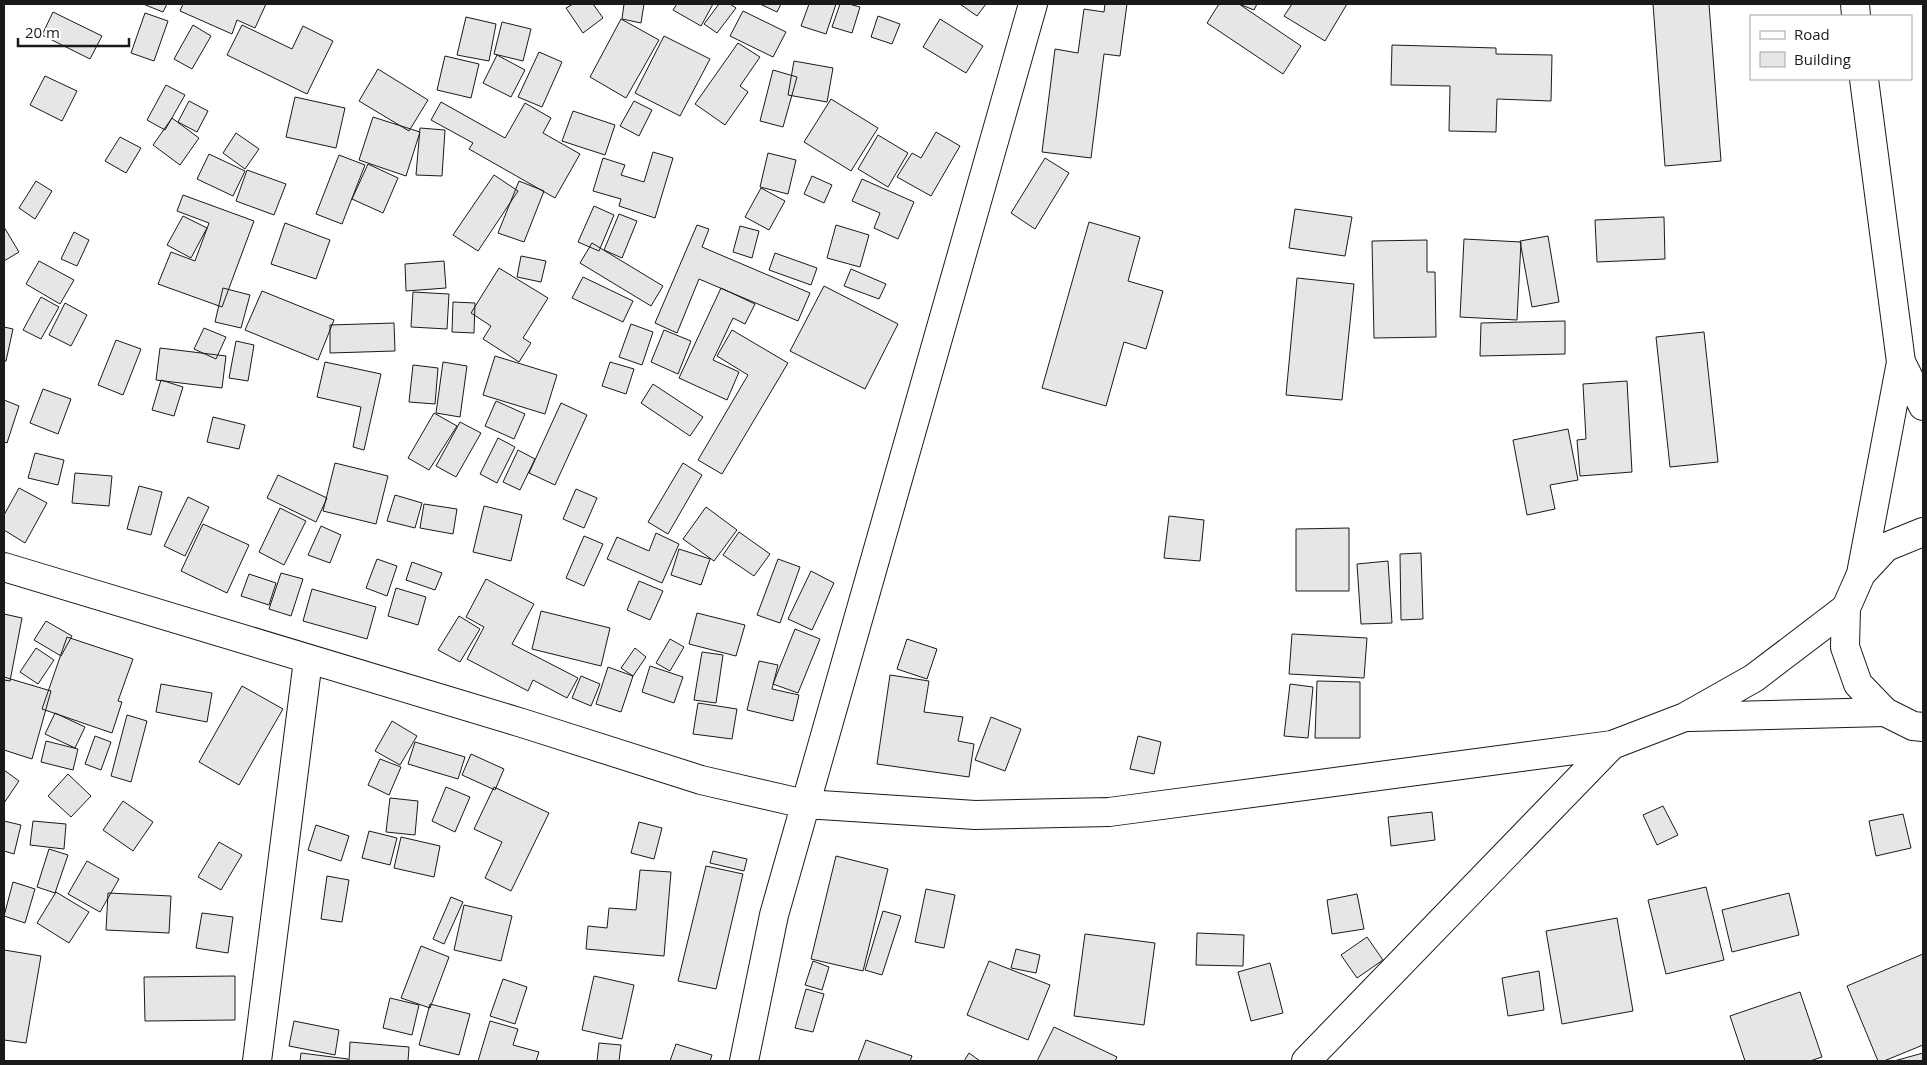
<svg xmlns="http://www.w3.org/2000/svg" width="1927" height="1065" viewBox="0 0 1927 1065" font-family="'Open Sans',sans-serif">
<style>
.building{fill:#e6e6e6;stroke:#1a1a1a}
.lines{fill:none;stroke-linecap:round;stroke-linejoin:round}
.minor-casing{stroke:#1a1a1a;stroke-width:30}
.major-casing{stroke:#1a1a1a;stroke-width:30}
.minor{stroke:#fff;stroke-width:28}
.major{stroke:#fff;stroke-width:28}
</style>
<rect width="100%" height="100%" fill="#fff"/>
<!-- building -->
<path class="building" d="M143,4H167L163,12Z
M183,4H266L255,28L237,20L232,34L180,11Z
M573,4H593L603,18L583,33L566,8Z
M624,4H644L641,23L622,19Z
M677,4H713L701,26L673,10Z
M719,4H730L736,8L717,33L704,24Z
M760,4H781L777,12Z
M809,4H836L826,34L801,26Z
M840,4H849L860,7L852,33L832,27Z
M960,4H986L977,16Z
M1105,4H1127L1120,56L1104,54L1091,158L1042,152L1055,49L1078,53L1084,9L1104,12Z
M1219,4H1239L1301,46L1283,74L1207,23Z
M1239,4H1257L1254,10Z
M1292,4H1347L1325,41L1284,16Z
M1653,4H1709L1721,161L1665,166Z
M743,11L786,32L773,57L730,36Z
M53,12L102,36L90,59L42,35Z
M145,13L168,21L154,61L131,53Z
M878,16L900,24L892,44L871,37Z
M466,17L496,24L489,61L457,55Z
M621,19L659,40L626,98L590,77Z
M940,19L983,46L966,73L923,47Z
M502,22L531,29L523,61L494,54Z
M193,25L211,36L192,69L174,59Z
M242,25L292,49L303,26L333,41L307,94L227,55Z
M664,36L710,59L680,116L635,93Z
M738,43L760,57L740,86L748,92L725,125L695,104Z
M1392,45L1496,48V54L1552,55L1551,101L1497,99L1496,132L1449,131L1450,86L1391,85Z
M539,52L562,62L542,107L518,97Z
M497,55L525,70L511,97L483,83Z
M445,56L479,64L471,98L437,90Z
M794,61L833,68L827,102L788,95Z
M378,69L428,100L409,131L359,101Z
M773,70L797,77L783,127L760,121Z
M45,76L77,91L62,121L30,105Z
M166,85L185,95L165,130L147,120Z
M295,97L345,108L336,148L286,137Z
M831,99L878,128L851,171L804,142Z
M189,101L208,111L197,132L178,122Z
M634,101L652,110L639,136L620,126Z
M441,102L505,138L525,103L551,118L543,133L580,154L555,198L469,149L473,143L431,120Z
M573,111L615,125L605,155L562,141Z
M373,117L420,132L406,176L359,160Z
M172,118L199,138L180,165L153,145Z
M420,128L445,130L442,176L416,175Z
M936,132L960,146L931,196L897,177L912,153L921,158Z
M236,133L259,149L245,169L223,153Z
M878,135L908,153L888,187L858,169Z
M120,137L141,148L126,173L105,161Z
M653,152L673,158L655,218L619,206L621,199L593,191L603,158L625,165L621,175L644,182Z
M768,153L796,160L788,194L760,187Z
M209,154L245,171L233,196L197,179Z
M339,155L365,165L342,224L316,214Z
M1045,158L1069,173L1035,229L1011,213Z
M368,164L398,178L383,213L352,199Z
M247,170L286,184L274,215L236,201Z
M494,175L518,191L478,251L453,235Z
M812,176L832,185L824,203L804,194Z
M862,179L914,202L898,239L874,228L880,213L852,201Z
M36,181L52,191L35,219L19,208Z
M519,181L544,191L524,242L498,233Z
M761,188L785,201L769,230L745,217Z
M183,195L254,221L222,307L158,284L171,252L195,261L209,223L177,211Z
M594,206L614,215L599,251L578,242Z
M1295,209L1352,217L1345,256L1289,248Z
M619,214L637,221L622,258L604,250Z
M183,216L207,228L191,258L167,245Z
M1664,217L1665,259L1597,262L1595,220Z
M1089,222L1140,237L1128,281L1163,291L1146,349L1124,342L1106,406L1042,388Z
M285,223L330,240L316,279L271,264Z
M697,225L709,229L702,247L810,293L798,321L699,279L677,333L655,323Z
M836,225L869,235L860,267L827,258Z
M740,226L759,231L752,258L733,252Z
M4,227L19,252L4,261Z
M74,232L89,240L77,266L61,259Z
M1548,236L1559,302L1532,307L1520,241Z
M1464,239L1521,242L1517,320L1460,317Z
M1427,240V272H1435L1436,337L1374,338L1372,241Z
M592,243L663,286L651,306L580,263Z
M775,253L817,268L811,285L769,270Z
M521,256L546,261L541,282L517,277Z
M39,261L74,280L60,304L26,284Z
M444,261L446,288L406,291L405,264Z
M499,268L548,298L523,338L531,343L519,362L483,339L491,326L471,313Z
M851,269L886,284L879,299L844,286Z
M583,277L633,301L623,322L572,298Z
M1297,278L1354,284L1342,400L1286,395Z
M824,286L898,324L865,389L790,351Z
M223,288L250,295L241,328L215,322Z
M721,288L755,304L745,324L733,318L713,360L739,372L727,400L679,378Z
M262,291L334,320L318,360L245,330Z
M413,292L449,294L447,329L411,327Z
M41,297L59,307L41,339L23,330Z
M453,302L475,303L474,333L452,332Z
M65,303L87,315L71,346L49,335Z
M1565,321V354L1480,356L1481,323Z
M394,323L395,351L330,353V325Z
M631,324L653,332L642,365L619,357Z
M4,327L13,329L6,361H4Z
M204,328L226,337L216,359L194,349Z
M664,330L691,341L678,374L651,362Z
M732,330L788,363L722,474L698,460L748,375L717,356Z
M1704,332L1718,462L1670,467L1656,337Z
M116,340L141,349L123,395L98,385Z
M236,341L254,345L248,381L229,378Z
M160,348L226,356L222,388L156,380Z
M495,356L557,375L545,414L483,395Z
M325,362L381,374L364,450L353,447L361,407L317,397Z
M443,362L467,366L460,417L436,413Z
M610,362L634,369L626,394L602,386Z
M413,365L438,368L435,404L409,402Z
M161,380L183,387L174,416L152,410Z
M1627,381L1632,472L1580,476L1577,440L1586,439L1583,384Z
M653,384L703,417L690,436L641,403Z
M43,389L71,399L58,434L30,423Z
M4,400L19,406L7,443L4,442Z
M496,401L525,414L514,439L485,426Z
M561,403L587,415L555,485L529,473Z
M434,413L457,426L429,470L408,458Z
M213,417L245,425L239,449L207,442Z
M460,422L481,433L456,477L436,466Z
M1568,429L1578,480L1550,485L1555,509L1527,515L1513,440Z
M498,438L515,447L497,483L480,474Z
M518,450L535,459L520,490L503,482Z
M35,453L64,460L58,485L28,478Z
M335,463L388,476L376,524L323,511Z
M683,463L702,475L668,534L648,522Z
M75,473L112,476L109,506L72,503Z
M278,475L327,498L316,522L267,498Z
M139,486L162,492L151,535L127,529Z
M19,488L47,503L25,543L4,530V515Z
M576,489L597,498L584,528L563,519Z
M395,495L422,503L415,528L387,521Z
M188,497L209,507L185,556L164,546Z
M424,504L457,509L453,534L420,528Z
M484,506L522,515L511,561L473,552Z
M706,507L737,530L714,561L683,539Z
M280,508L306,521L284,565L259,552Z
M1169,516L1204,520L1200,561L1164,558Z
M203,524L249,545L227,593L181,571Z
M321,526L341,535L330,563L308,555Z
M1349,528V591H1296V529Z
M739,532L770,554L754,576L723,555Z
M656,533L679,544L662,583L607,559L617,537L649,551Z
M584,536L603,544L584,586L566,578Z
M679,549L710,559L701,585L671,575Z
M1421,553L1423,619L1401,620L1400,554Z
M377,559L397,566L387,596L366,588Z
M778,559L800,567L780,623L757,615Z
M1388,561L1392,623L1361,624L1357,564Z
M412,562L442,573L435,590L406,580Z
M811,571L834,583L812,630L788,619Z
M281,573L303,579L291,616L269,609Z
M249,574L276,583L269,605L241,596Z
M486,579L534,604L512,644L578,678L567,698L533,680L528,691L467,659L484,627L466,617Z
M639,581L663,591L650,620L627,610Z
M396,588L426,597L418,625L388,616Z
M312,589L376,607L367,639L303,621Z
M541,611L610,628L601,666L532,649Z
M697,613L745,625L736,656L689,644Z
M4,614L22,618L10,681L4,680Z
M459,616L480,629L460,662L438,650Z
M46,621L72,636L61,656L34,640Z
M795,629L820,639L798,693L773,684Z
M1292,634L1367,638L1364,678L1289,674Z
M67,637L133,659L118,701L122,702L112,733L42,709Z
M670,639L684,647L670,671L656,663Z
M907,639L937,649L927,679L897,669Z
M36,648L54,660L38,684L20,672Z
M635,648L646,657L633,676L621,668Z
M702,652L723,655L716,703L694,700Z
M759,661L778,665L772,689L799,695L793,721L747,710Z
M650,666L683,677L674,703L642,692Z
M608,667L633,676L621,712L596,704Z
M890,675L929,681L924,712L963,717L958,741L974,744L969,777L877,764Z
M581,676L600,684L591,706L572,698Z
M4,677L51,691L32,759L4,750Z
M1317,681L1360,682V738H1315Z
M161,684L212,693L207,722L156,712Z
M1290,684L1313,687L1308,738L1284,736Z
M242,686L283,709L239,785L199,762Z
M698,703L737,709L732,739L693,734Z
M55,713L85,727L75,748L45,734Z
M127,715L147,721L131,782L111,776Z
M991,717L1021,729L1005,771L975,760Z
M392,721L417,736L400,765L375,751Z
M95,736L111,742L101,770L85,764Z
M1138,736L1161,742L1154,774L1130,769Z
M46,741L78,749L73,770L41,762Z
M415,742L465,757L458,779L408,764Z
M471,754L504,769L495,790L462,775Z
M380,759L401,767L389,795L368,785Z
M4,770L19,781L4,803Z
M68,774L91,796L71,817L48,796Z
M446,787L470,797L455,832L432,821Z
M494,787L549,813L511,891L485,878L502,842L474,829Z
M390,798L418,801L415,835L386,832Z
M123,801L153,822L133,851L103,830Z
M1663,806L1678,835L1657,845L1643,815Z
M1432,812L1435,840L1391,846L1388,817Z
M1903,814L1911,848L1876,856L1869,821Z
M4,821L21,825L14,854L4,851Z
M33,821L66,824L64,849L30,845Z
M639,822L662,828L654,859L631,853Z
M316,825L349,836L341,861L308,850Z
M369,831L397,838L390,865L362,858Z
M401,837L440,846L434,877L394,868Z
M219,842L242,855L221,890L198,877Z
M49,849L68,855L55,893L37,887Z
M713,851L747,859L744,871L710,863Z
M836,856L888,869L863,971L811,959Z
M87,861L119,879L100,912L68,894Z
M706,866L743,874L716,989L678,981Z
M640,870L671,872L664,956L586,949L588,926L607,928L609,908L636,910Z
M327,876L349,880L342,922L321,919Z
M13,882L35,889L25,923L4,916Z
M1706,887L1724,960L1666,974L1648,900Z
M926,889L955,895L944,948L915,942Z
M56,892L89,912L69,943L37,923Z
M108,893L171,896L169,933L106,930Z
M1789,893L1799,935L1732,952L1722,910Z
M1357,894L1364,929L1332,934L1327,900Z
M451,897L463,902L444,944L433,939Z
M464,905L512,916L501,961L454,950Z
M883,911L901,916L882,975L865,970Z
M202,913L233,917L228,953L196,948Z
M1617,918L1633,1011L1562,1024L1546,931Z
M1197,933L1244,935L1243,966L1196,965Z
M1085,934L1155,943L1144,1025L1074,1016Z
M1367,937L1383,960L1357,978L1341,955Z
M421,946L449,957L430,1008L401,998Z
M1016,949L1040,955L1036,973L1011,968Z
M4,950L41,956L26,1043L4,1040Z
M1923,954V1045L1884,1061H1878L1847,986Z
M813,961L829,967L822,990L805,985Z
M989,961L1050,985L1028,1040L967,1015Z
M1270,963L1283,1013L1251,1021L1238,972Z
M1539,971L1544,1010L1508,1016L1502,978Z
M235,976V1020L145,1021L144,977Z
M594,976L634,985L622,1039L582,1030Z
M503,979L527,987L515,1024L490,1016Z
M806,989L824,994L813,1032L795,1028Z
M1800,992L1822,1057L1810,1061H1745L1730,1016Z
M390,998L419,1005L412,1035L383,1028Z
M430,1004L470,1014L459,1055L419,1045Z
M294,1021L339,1030L335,1055L289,1046Z
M490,1021L518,1029L513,1045L539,1052L536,1061H478Z
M1054,1027L1117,1057L1115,1061H1037Z
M866,1040L912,1056L910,1061H858Z
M350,1042L409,1047L408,1061H349Z
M599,1043L621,1045L619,1061H597Z
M676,1044L712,1055L710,1061H670Z
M301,1053L348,1059V1061H300Z
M969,1053L980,1061H964Z
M1923,1053V1061H1894Z"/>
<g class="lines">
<!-- minor casing -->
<g class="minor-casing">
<path id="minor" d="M4,567L522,723L701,780L805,804L975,815L1109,812L1612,745L1685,717L1754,678L1846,608
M1689,717L1885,712
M257,1061L308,660
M744,1061L774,915L1033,4
M1306,1061L1612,745"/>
</g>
<!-- major casing -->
<g class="major-casing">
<path id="major" d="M1855,4L1856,16
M1864,79L1901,362L1861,574L1846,608L1845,647L1858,684L1885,712L1913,726L1923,727
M1901,362L1923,406
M1861,574L1886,547L1923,532"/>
</g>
<!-- minor -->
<use href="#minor" class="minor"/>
<!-- major -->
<use href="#major" class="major"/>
</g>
<!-- border -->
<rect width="1927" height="1065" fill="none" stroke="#1a1a1a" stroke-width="10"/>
<!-- legend -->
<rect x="1750" y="15" width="162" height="65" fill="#ffffff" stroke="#a3a3a3"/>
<rect x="1760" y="31" width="25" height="8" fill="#ffffff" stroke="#a3a3a3"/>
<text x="1794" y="40" font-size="15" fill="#1a1a1a">Road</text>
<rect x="1760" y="52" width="25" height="15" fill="#e6e6e6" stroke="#a3a3a3"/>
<text x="1794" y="65" font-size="15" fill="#1a1a1a">Building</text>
<!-- scale -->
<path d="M18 38v8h111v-8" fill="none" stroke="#1a1a1a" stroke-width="2.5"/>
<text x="25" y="38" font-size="15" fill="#1a1a1a" stroke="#ffffff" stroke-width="4" paint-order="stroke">20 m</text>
</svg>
